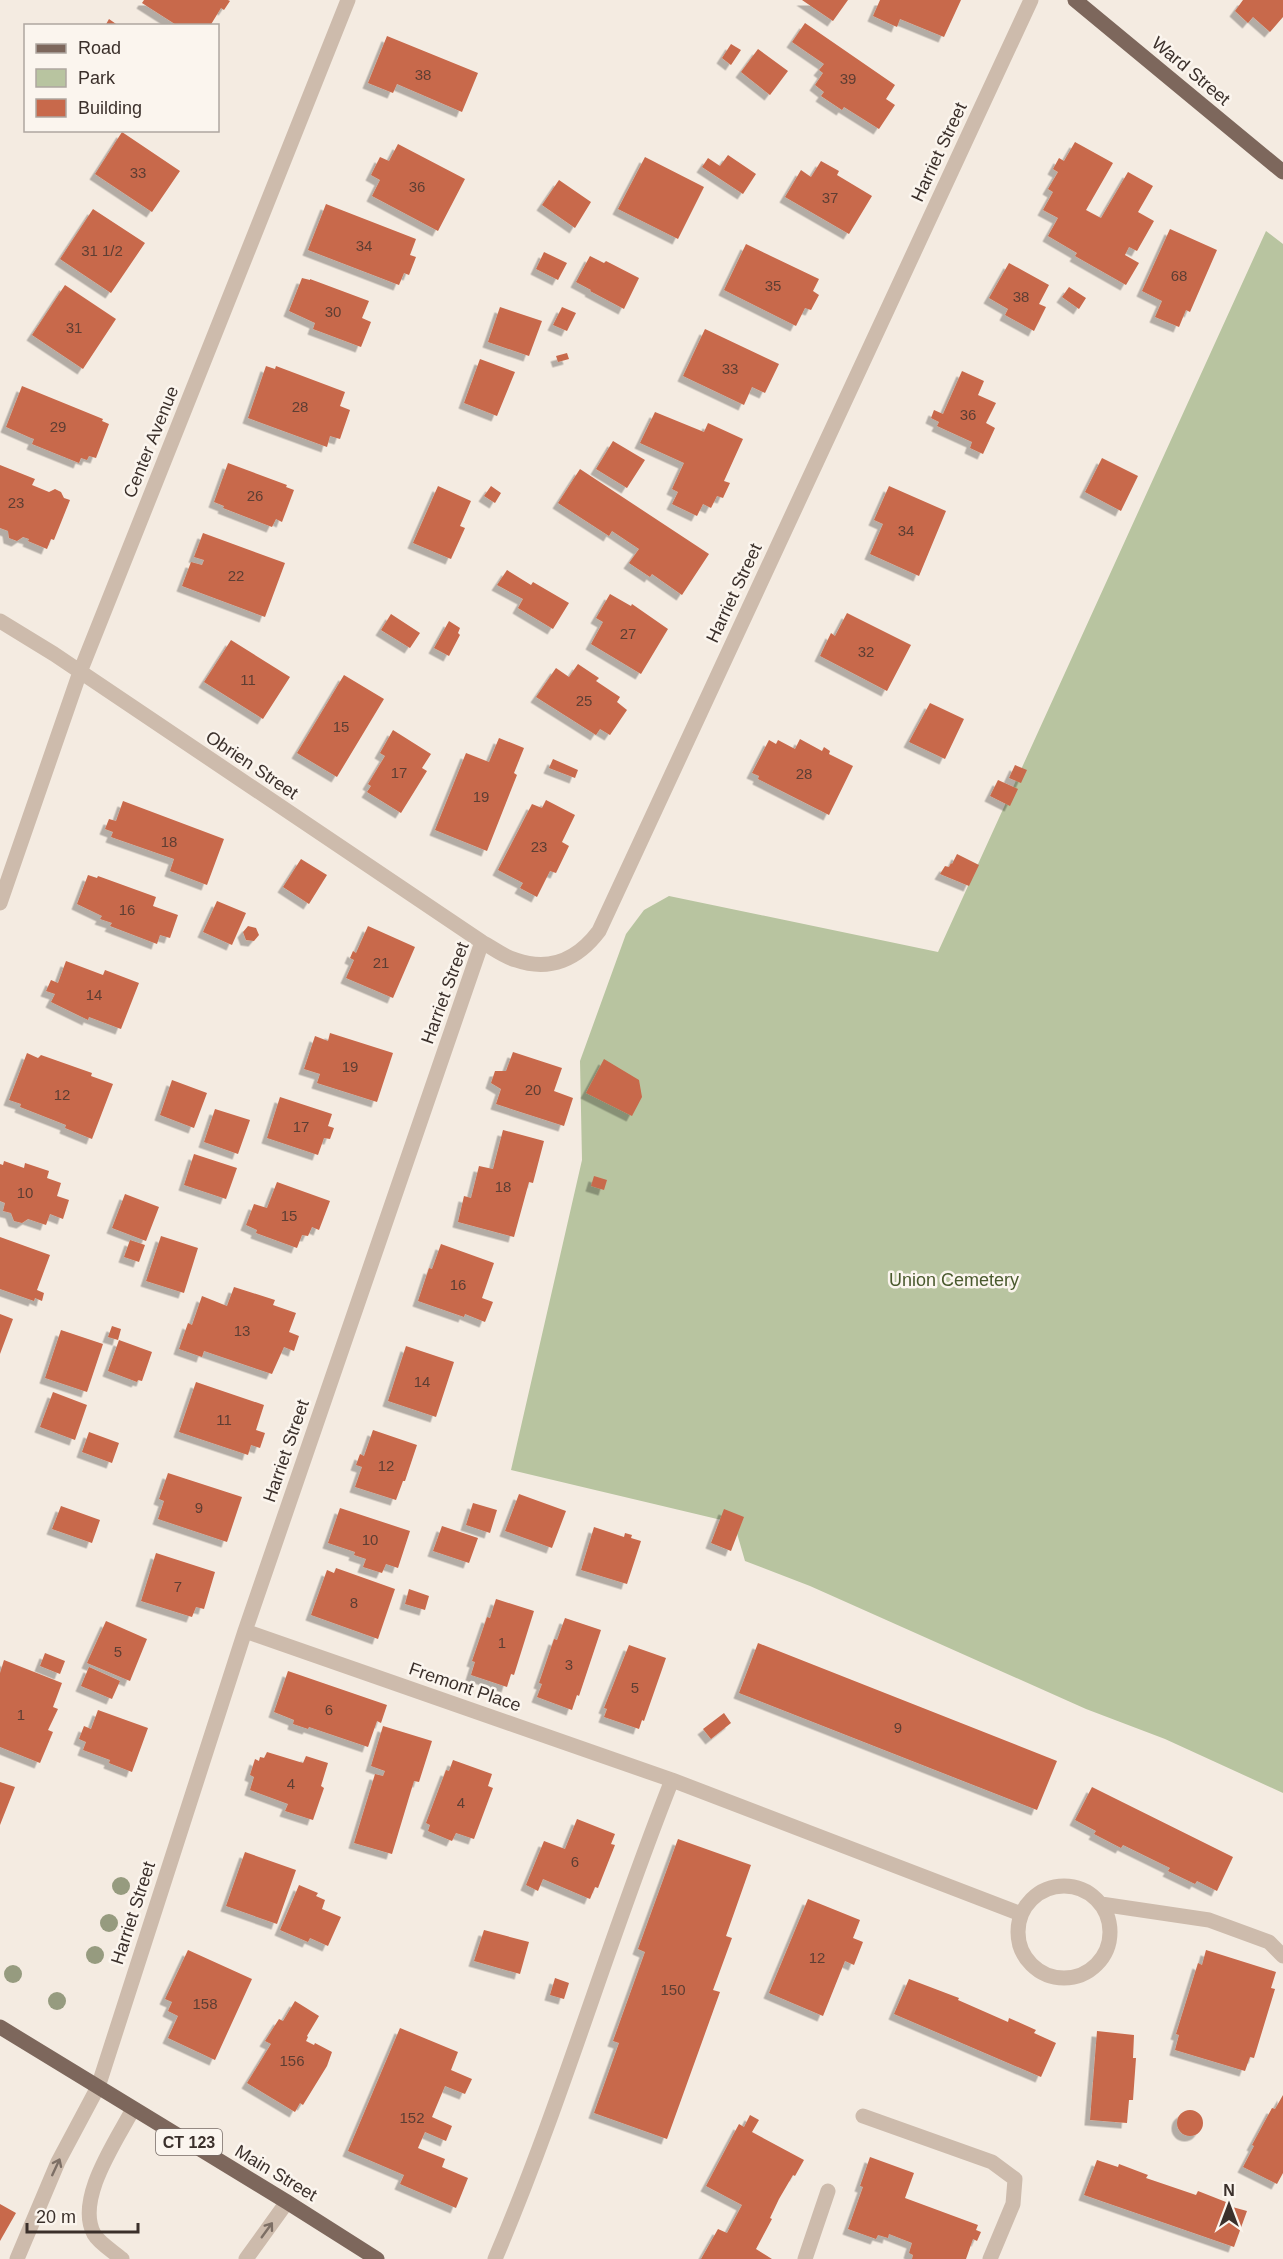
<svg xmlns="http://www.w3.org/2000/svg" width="1283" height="2259" viewBox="0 0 1283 2259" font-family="Helvetica,sans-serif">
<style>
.green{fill:#b8c4a0}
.building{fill:#c8694b;filter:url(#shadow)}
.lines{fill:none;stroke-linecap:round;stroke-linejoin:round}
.minor{stroke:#cdbbac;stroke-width:15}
.major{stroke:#7d675c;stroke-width:15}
.tree{fill:#969b7f}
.oneway{stroke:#7d6f65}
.labels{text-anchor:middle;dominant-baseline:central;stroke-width:5;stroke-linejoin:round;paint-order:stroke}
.number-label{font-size:15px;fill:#5e3e33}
.shield{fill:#fbf5ee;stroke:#756b66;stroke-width:1.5}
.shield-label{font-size:16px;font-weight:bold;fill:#3b302b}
.street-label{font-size:18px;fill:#3b302b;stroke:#fbf5ee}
.park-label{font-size:18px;fill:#4a5a2e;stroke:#fbf5ee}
</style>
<defs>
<filter id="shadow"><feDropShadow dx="-5.5" dy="5.5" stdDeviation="0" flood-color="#0004"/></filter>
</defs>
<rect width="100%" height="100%" fill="#f4ebe1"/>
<!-- green -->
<path class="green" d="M1266,231L1283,244V1793L1165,1739L1086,1709L810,1586L745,1561L734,1523L511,1470L582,1160L580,1061L626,934L644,910L669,896L938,952Z"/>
<!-- building -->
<path class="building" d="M144,0H228L230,1L224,10L221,8L210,26H178L142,3Z
M802,0H848L833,21Z
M880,0H961L944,37L900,19L897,27L873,16Z
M1243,0H1283V17L1270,32L1253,17L1248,23L1235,11Z
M109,19L119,26H105Z
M805,23L895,85L886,99L895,105L879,129L844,107L842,110L821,96L824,92L815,85L823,73L819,70L824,64L792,42Z
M387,36L478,73L462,112L397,84L393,93L368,83Z
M731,44L741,50L731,65L722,58Z
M758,49L788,71L770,95L741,72Z
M122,132L180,171L152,212L95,174Z
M1075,142L1113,163L1086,210L1101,218L1128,172L1153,186L1138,212L1154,221L1137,251L1129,247L1125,255L1139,263L1126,285L1075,256L1077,253L1048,236L1058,218L1043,210L1053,192L1048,189L1058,172L1053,169L1059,158L1064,161Z
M398,144L465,179L438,231L372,196L380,180L371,175L380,157L389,161Z
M728,155L756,174L743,194L702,167L708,158L720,166Z
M645,157L704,187L678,239L618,209Z
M821,161L839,171L837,175L872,196L849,234L785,197L801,170L811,177Z
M559,180L591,202L575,228L542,205Z
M326,204L416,239L410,255L416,257L409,275L404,273L399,285L308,250Z
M93,209L145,243L111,293L60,259Z
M1170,229L1217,250L1190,312L1186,310L1179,327L1155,317L1162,301L1142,291Z
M746,244L819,279L813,291L819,295L811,310L805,308L796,326L724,290Z
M544,252L567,263L558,280L536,269Z
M590,256L604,263L606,261L639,278L624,309L590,291L591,290L576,282Z
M1009,263L1049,285L1039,304L1046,307L1034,331L1005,315L1008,309L989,298Z
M302,278L310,280V279L369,301L362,318L371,322L361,347L313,329L315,323L289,311Z
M65,285L116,319L83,369L32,335Z
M1069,287L1086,298L1079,309L1062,297Z
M500,307L542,321L529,356L488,342Z
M562,307L576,313L567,331L553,325Z
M705,329L779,364L765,393L752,387L744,405L683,376Z
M567,353L569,359L558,362L556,356Z
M480,359L515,372L497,416L464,403Z
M266,366L275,369L276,366L345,392L340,406L350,410L340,439L330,436L327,447L248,418Z
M962,371L984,381L978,395L996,403L986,423L995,428L983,454L970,448L972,442L937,426L939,422L931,418L934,410L943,414Z
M22,386L103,419L102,421L109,424L96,458L89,456L87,460L81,458L79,463L32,444L34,439L31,438L6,427Z
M655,412L704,432L708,423L743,439L724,481L730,483L723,498L717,496L711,508L703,504L697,516L672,504L678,492L672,489L684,463L640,443Z
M613,441L645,460L627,488L596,469Z
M1102,458L1138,476L1121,511L1085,492Z
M228,463L287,485L286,487L294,490L282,522L276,519L272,527L223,508L224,506L214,502Z
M0,465L35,479L32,485L49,492L55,489L61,492L64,498L70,500L54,540L51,539L47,549L28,541L29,539L23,537L17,541L9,538L8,531L0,528Z
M580,469L709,554L682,595L652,574L650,577L629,563L639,549L612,531L609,536L558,503Z
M438,486L471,501L460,526L465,528L451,559L413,543Z
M491,486L501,493L495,503L484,496Z
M889,486L946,511L919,576L870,554L883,524L874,520Z
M203,533L285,563L265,617L182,586L191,562L202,565L204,560L194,557Z
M507,570L531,585L533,582L569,603L553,629L518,608L523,599L497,585Z
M610,594L631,606L632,604L668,629L641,674L591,644L603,622L596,618Z
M847,613L911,645L887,691L820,656L831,633L835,636Z
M391,614L420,633L410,648L381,630Z
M449,621L460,628L458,633L460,635L449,656L434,648Z
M231,640L290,677L263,719L204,682Z
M578,664L599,678L596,681L620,697L617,702L627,710L610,735L600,729L596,735L536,697L556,668L569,677Z
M344,675L384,699L337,777L297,753Z
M930,703L964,719L945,759L909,742Z
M393,730L431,754L422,768L427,771L401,813L367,792L371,786L368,784L385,756L380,753Z
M499,738L524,748L514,773L517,775L487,851L435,830L466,753L489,762Z
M800,739L822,751L824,747L830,751L829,754L853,766L829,815L758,779L759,776L752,773L769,740L776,744L778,740L795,749Z
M553,759L578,770L575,778L549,768Z
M1015,765L1027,770L1021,783L1009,778Z
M998,780L1018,789L1010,806L990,796Z
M546,800L575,815L562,842L569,846L556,873L550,871L537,897L520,888L523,883L498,870L532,804L542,808Z
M123,801L224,839L207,885L170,871L174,859L111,837L113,832L105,829L109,819L116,821Z
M957,854L979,865L969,886L940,874L945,866L949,867L951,863L952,864Z
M301,859L327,875L309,904L283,887Z
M88,875L97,878L98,876L156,897L153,906L178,915L170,938L160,935L157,944L110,926L112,923L100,919L102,916L77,904Z
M217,901L246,913L232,945L203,932Z
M248,926L256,928L259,935L254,941L246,940L243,932Z
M368,926L415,947L393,998L346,978L354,960L350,958L353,951L356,953Z
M66,961L103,975L105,970L139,983L121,1029L89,1017L88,1020L51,1002L55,994L46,991L51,980L58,983Z
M330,1033L393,1053L377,1102L317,1083L320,1074L304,1069L315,1036L328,1041Z
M513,1052L562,1068L554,1091L573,1098L564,1126L496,1104L501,1089L491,1083L495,1071H506Z
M27,1053L38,1058L41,1055L92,1073L91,1076L113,1084L92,1139L65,1128L66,1125L20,1107L21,1104L9,1100Z
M604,1059L639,1080L642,1097L632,1116L586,1093Z
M172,1080L207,1093L194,1128L160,1115Z
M280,1097L332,1114L328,1126L334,1128L330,1139L324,1138L318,1155L267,1138Z
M215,1109L250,1120L238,1154L204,1142Z
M503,1130L544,1141L533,1183L529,1182L514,1237L458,1222L464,1196L471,1198L479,1166L493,1169Z
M194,1154L237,1168L226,1199L184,1185Z
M4,1161L24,1168L25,1163L49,1171L47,1178L61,1183L57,1196L69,1200L63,1219L50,1214L46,1225L28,1219L22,1223L14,1221L11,1213L3,1211L5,1203L0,1201V1164L3,1165Z
M594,1176L607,1180L604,1190L591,1186Z
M277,1182L330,1201L319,1230L312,1227L308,1236L302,1235L297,1248L256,1233L257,1230L246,1225L254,1204L267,1208Z
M125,1194L159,1207L146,1241L112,1228Z
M161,1236L198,1248L184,1293L146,1281Z
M0,1237L50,1255L37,1290L44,1293L42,1301L35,1298L34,1301L0,1289Z
M130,1240L145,1245L139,1262L124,1257Z
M441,1244L494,1263L482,1298L493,1302L485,1322L465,1314L464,1317L418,1301L429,1268L432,1269Z
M234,1287L275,1300L273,1305L296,1313L289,1332L299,1336L294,1351L284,1347L272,1374L204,1351L202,1357L179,1349L188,1323L192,1325L202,1296L227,1306Z
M0,1314L13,1319L0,1354Z
M112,1326L121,1329L118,1340L108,1337Z
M61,1330L103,1344L87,1392L45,1378Z
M119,1340L152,1352L142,1381L138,1380L137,1382L108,1371Z
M406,1346L454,1362L436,1417L388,1401Z
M196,1382L264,1405L256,1430L265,1433L260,1448L251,1445L248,1455L179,1432Z
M53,1392L87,1405L75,1440L40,1427Z
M373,1430L417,1445L405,1481H403L396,1500L355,1487L362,1467L356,1465L360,1454L364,1456Z
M89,1432L119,1443L112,1463L82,1452Z
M168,1473L242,1497L227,1542L158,1519L164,1501L159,1499Z
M519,1494L566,1511L552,1548L505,1531Z
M473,1503L497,1510L490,1533L466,1525Z
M61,1506L100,1520L92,1543L52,1529Z
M340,1508L410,1531L398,1568L386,1564L382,1573L363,1567L366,1559L354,1555L355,1552L328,1543Z
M724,1509L744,1517L731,1551L711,1543Z
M442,1526L478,1538L469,1563L433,1551Z
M594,1527L624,1537L625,1533L632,1535L631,1538L641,1541L627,1584L581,1570Z
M156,1553L215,1572L204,1609L196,1607L192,1617L141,1601Z
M336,1568L395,1589L378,1639L311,1615L327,1570L334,1573Z
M409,1589L429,1596L425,1610L405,1604Z
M496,1599L534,1611L514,1675L511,1674L507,1687L471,1675L475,1662L472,1661L487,1617L490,1618Z
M565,1618L601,1630L579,1696L577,1695L572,1710L537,1697L542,1684L539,1683L554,1639L557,1640Z
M106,1621L147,1639L130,1681L87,1663Z
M758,1643L1057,1761L1037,1810L739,1693Z
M629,1645L666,1658L644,1721L642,1720L639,1729L604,1717L607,1709L604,1708Z
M45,1653L65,1661L60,1674L40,1666Z
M4,1660L62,1683L53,1707L58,1709L48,1730L53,1732L40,1763L0,1747V1673Z
M89,1667L120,1681L112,1699L81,1686Z
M288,1671L387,1705L381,1723L377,1721L368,1747L309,1727L308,1729L293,1724L294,1720L274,1712Z
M98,1710L148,1728L132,1772L109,1763L110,1760L83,1750L86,1742L79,1739L84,1726L91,1729Z
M724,1713L731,1723L711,1739L703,1729Z
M383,1726L432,1741L419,1782L414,1781L392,1854L354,1843L375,1774L383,1776L385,1771L371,1766Z
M267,1752L303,1763L306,1756L328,1763L321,1786L324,1788L313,1820L285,1811L288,1804L250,1790L254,1777L250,1775L255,1759L259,1761L260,1757L264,1758Z
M453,1760L492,1774L488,1786L493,1788L474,1839L456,1833L452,1841L428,1831L430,1825L426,1823L446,1770L449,1771Z
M0,1782L15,1787L0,1825Z
M1092,1787L1233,1857L1217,1891L1197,1881L1195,1884L1168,1871L1170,1868L1123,1845L1121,1848L1094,1834L1096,1831L1075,1820Z
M577,1819L615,1834L611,1844L615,1845L598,1888L595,1887L590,1899L543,1879L538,1891L526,1885L544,1841L565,1849Z
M678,1839L751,1865L726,1936L732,1938L713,1990L720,1992L667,2139L594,2113L619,2043L613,2041L645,1952L638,1949Z
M245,1852L296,1870L277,1924L226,1906Z
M299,1885L318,1893L316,1896L325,1900L322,1909L341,1917L328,1946L310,1938L308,1942L280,1930Z
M808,1899L860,1920L853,1938L863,1942L854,1965L845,1961L823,2016L769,1993Z
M484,1930L529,1942L520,1974L474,1961Z
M188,1950L252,1979L215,2060L168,2038L178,2016L168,2011L172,2002L165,1999Z
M1206,1950L1276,1972L1271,1988L1275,1989L1254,2058L1250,2057L1245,2071L1175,2050L1179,2035L1176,2034L1198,1963L1202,1965Z
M555,1978L569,1983L564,1999L550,1995Z
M909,1979L959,1998L958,2000L1008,2022L1009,2018L1036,2030L1034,2033L1056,2043L1041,2077L894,2014Z
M295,2001L319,2016L307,2036L308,2037L306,2041L314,2045L315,2043L332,2052L327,2066L303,2105L300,2103L295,2112L247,2083L271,2044L265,2041L279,2019L283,2021Z
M400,2028L458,2052L451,2070L472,2079L465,2094L445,2086L432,2117L452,2126L446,2141L425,2132L418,2148L445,2159L442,2167L468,2178L456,2208L400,2184L404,2175L348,2151Z
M1097,2031L1134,2035L1133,2058H1136L1133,2100H1129L1127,2123L1090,2120Z
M1283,2095V2173L1277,2184L1243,2167L1254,2146L1252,2145L1272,2108L1275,2109Z
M1177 2123a13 13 0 1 1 26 0a13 13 0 1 1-26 0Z
M750,2115L759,2120L752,2132L804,2160L795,2176L793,2175L779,2199L770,2218L772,2219L756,2249L772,2259H701L718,2229L727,2233L742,2205L706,2186L739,2124L744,2127Z
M870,2157L914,2173L905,2198L978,2225L976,2230L981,2232L977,2241L973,2239L966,2259H912L913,2255L909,2253L912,2243L889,2234L888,2238L878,2235L876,2239L848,2229L863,2187L860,2186Z
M1097,2160L1118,2167L1119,2164L1148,2175L1146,2178L1196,2195L1198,2191L1226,2202L1225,2205L1247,2211L1234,2247L1084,2195Z
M0,2204L16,2213L0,2241Z"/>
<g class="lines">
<!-- minor -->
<path class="minor" d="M0,621L54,654L482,942C493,948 504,957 516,960C550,972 578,959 599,931L1031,0
M0,903L80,672L348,0
M245,1631L672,1780L1021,1914
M1018 1932a46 46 0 1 1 92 0a46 46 0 1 1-92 0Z
M1101,1904L1209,1920L1269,1942L1283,1956
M863,2116L992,2162L1015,2179L1013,2204L990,2259
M17,2259L58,2162L98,2087L245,1631L482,942
M122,2259C114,2252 99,2243 94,2234C75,2199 117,2140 133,2109
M246,2259L287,2202
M495,2259C562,2102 609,1938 672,1780
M805,2259L828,2191"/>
<!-- major -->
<path class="major" d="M1075,0L1283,172
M0,2027L287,2202L377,2259"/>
</g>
<!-- trees -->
<g class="tree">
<circle cx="121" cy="1886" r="9"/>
<circle cx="109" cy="1923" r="9"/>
<circle cx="95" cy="1955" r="9"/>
<circle cx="13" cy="1974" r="9"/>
<circle cx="57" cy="2001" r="9"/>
</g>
<!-- one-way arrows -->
<defs><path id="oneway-shaft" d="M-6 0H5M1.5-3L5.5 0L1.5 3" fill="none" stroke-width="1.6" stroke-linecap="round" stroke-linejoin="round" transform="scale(1.5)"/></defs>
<g class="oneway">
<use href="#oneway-shaft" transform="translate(56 2167) rotate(-65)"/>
<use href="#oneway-shaft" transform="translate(267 2230) rotate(-54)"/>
</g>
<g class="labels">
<!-- number labels -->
<g class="number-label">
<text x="423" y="74">38</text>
<text x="848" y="78">39</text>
<text x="138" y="172">33</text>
<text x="417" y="186">36</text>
<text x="830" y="197">37</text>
<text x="364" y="245">34</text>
<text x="102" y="250">31 1/2</text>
<text x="1179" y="275">68</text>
<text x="773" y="285">35</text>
<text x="1021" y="296">38</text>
<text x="333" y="311">30</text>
<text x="74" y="327">31</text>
<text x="730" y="368">33</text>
<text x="300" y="406">28</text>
<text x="968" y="414">36</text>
<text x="58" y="426">29</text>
<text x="255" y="495">26</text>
<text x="16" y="502">23</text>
<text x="906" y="530">34</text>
<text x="236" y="575">22</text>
<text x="628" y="633">27</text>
<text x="866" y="651">32</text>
<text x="248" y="679">11</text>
<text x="584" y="700">25</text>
<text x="341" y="726">15</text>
<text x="399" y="772">17</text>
<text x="804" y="773">28</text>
<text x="481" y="796">19</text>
<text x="169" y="841">18</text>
<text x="539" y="846">23</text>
<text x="127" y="909">16</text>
<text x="381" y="962">21</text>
<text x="94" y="994">14</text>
<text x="350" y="1066">19</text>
<text x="533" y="1089">20</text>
<text x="62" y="1094">12</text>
<text x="301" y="1126">17</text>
<text x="503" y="1186">18</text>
<text x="25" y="1192">10</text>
<text x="289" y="1215">15</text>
<text x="458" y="1284">16</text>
<text x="242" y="1330">13</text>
<text x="422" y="1381">14</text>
<text x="224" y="1419">11</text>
<text x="386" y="1465">12</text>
<text x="199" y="1507">9</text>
<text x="370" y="1539">10</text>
<text x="178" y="1586">7</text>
<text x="354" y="1602">8</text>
<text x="502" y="1642">1</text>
<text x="118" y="1651">5</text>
<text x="569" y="1664">3</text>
<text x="635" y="1687">5</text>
<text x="329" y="1709">6</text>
<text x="21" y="1714">1</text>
<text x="898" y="1727">9</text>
<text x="291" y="1783">4</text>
<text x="461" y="1802">4</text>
<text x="575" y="1861">6</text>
<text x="817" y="1957">12</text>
<text x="673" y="1989">150</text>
<text x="205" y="2003">158</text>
<text x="292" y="2060">156</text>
<text x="412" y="2117">152</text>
</g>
<!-- shield labels -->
<rect class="shield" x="156" y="2129" width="66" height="26" rx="4.5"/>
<g class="shield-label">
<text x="189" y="2142">CT 123</text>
</g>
<!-- street labels -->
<g class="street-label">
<text transform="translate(1191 71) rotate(40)">Ward Street</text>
<text transform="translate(939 152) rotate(-65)">Harriet Street</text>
<text transform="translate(151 442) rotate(-68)">Center Avenue</text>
<text transform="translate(734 593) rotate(-65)">Harriet Street</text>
<text transform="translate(252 765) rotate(34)">Obrien Street</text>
<text transform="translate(445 993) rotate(-70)">Harriet Street</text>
<text transform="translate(286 1451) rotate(-71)">Harriet Street</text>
<text transform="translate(465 1687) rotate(19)">Fremont Place</text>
<text transform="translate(133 1913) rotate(-72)">Harriet Street</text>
<text transform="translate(276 2173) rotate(31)">Main Street</text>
</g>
<!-- park labels -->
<g class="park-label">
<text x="954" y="1280">Union Cemetery</text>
</g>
</g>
<!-- legend -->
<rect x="24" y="24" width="195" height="108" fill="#fbf5ee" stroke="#aea6a0" stroke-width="1.5"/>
<rect x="36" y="44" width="30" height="9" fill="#7d675c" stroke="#aea6a0" stroke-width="1.5"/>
<text x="78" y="54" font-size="18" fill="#3b302b">Road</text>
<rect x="36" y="69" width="30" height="18" fill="#b8c4a0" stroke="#aea6a0" stroke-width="1.5"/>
<text x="78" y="84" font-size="18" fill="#3b302b">Park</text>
<rect x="36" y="99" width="30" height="18" fill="#c8694b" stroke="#aea6a0" stroke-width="1.5"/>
<text x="78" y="114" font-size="18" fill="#3b302b">Building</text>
<!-- north arrow -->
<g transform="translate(1229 2205)" stroke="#fbf5ee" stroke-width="4.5" paint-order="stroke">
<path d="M0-4.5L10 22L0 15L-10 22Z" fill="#3b302b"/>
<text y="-9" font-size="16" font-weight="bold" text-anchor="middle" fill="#3b302b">N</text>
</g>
<!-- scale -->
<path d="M27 2223v9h111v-9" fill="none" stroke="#3b302b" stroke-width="3"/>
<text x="36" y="2223" font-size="18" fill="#3b302b" stroke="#fbf5ee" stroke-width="4.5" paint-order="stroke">20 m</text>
</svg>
